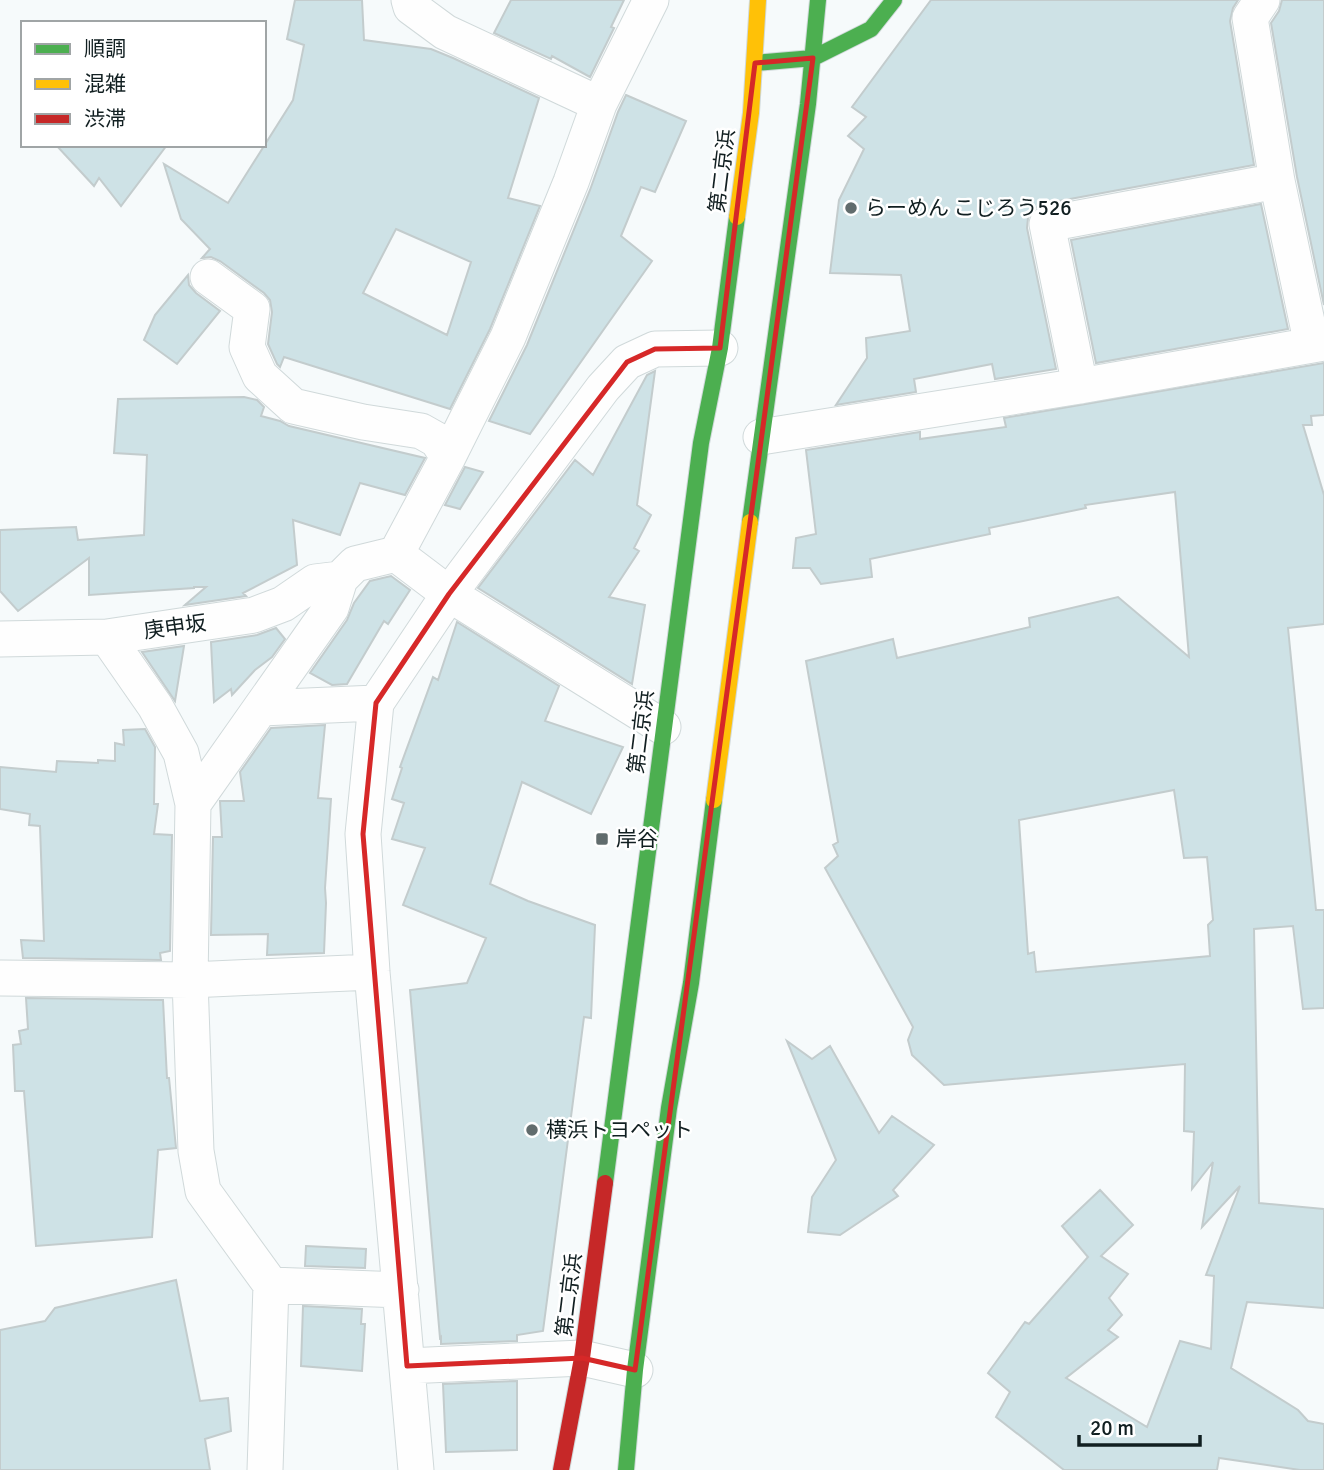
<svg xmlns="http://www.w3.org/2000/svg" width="1324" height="1470" viewBox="0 0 1324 1470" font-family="Signika,'Noto Sans JP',sans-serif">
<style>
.building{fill:#cee2e6;stroke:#c3cccd;stroke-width:2;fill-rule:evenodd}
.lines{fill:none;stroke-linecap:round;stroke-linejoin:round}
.street-casing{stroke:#d0d9da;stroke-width:37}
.fast-casing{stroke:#d0d9da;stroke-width:18}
.slow-casing{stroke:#d0d9da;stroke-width:18}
.jam-casing{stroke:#d0d9da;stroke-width:18}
.street{stroke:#fefefe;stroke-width:35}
.fast{stroke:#4caf50;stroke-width:16}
.slow{stroke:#ffc107;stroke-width:16}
.jam{stroke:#c62828;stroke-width:16}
.marked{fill:none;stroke:#d62828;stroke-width:5;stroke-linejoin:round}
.poi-dot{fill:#616c6d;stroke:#fff;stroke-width:2.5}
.labels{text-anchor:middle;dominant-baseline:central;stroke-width:5;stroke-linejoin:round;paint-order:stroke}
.street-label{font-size:21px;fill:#111f21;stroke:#fff}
.poi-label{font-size:21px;fill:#111f21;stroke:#fff;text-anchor:start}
</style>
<rect width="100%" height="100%" fill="#f6fafb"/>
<!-- building -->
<path class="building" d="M295,0H362L364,40L431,49L453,58L539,98L508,198L540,206L490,329L450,409L284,357L280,367L277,364L268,344L272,312L270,300L264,293L220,261L211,257L202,258L210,249L181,219L164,164L228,203L293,100L304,45L287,39ZM396,229L471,262L447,335L363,293Z
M511,0H624L611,27L614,28L590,77L552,56L551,59L494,33Z
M931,0H1238L1233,8L1230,21L1254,165L1043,204L1033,209L1028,218L1027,228L1056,369L995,379L992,364L914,379L916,392L836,405L867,358L866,338L910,331L901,275L830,273L839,200L864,149L848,136L866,117L852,107Z
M1282,0H1324V305L1297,177L1271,23L1279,11Z
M626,95L686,121L655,192L641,187L621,236L652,261L530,434L489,421L527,345L590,190L618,112Z
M56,145H167L121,206L99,178L94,186Z
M1261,204L1288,329L1096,363L1071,240Z
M188,275L189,285L196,293L220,311L177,364L144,340L155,315Z
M1324,363V415L1311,416L1312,425H1303L1324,495V624L1288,628L1316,910H1324V1008L1303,1009L1293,926L1254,929L1259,1203L1324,1209V1308L1247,1302L1231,1368L1298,1410L1308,1421L1324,1424V1470H1300L1219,1458L1217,1470H1064L996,1417L1010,1392L988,1373L1025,1322L1029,1324L1088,1257L1062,1226L1100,1190L1133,1225L1101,1256L1128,1274L1109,1298L1122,1315L1108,1330L1118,1337L1066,1378L1147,1427L1180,1341L1211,1349L1214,1276L1206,1275L1240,1186L1202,1227L1213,1162L1192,1189L1194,1132L1184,1131L1185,1064L944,1085L912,1055L908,1040L913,1027L825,868L838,856L833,845L838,842L806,661L893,639L897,658L1030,627L1029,618L1118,597L1189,657L1175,492L1085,505L1086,508L989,528L990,534L870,559L872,577L821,584L810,568H793L796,538L816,534L806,450L920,432V439L1006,427L1004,418ZM1174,790L1184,858L1207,857L1213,920L1208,925L1210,956L1036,972L1034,952L1028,954L1019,820Z
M655,371L637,505L651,515L634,548L639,551L609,597L645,605L632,684L478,588L575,460L593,475L647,375Z
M244,397L257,400L264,407L261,416L280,421L289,426L425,458L405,495L360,483L340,535L293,520L297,565L243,593L246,596L185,605L206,587H194V588L89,595V558L18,611L0,591V530L76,527L78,540L144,535L147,455L114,453L118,399Z
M465,467L483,472L460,509L445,505Z
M391,576L410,590L388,624L384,621L347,684L332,685L310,673L347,620L354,603L370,581Z
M457,622L559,686L545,721L623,747L591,814L522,782L490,884L528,901L595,925L591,1018L584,1017L543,1331L517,1335V1341L441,1344V1337L440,1338L410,990L467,983L486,938L403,905L425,848L392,839L404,803L392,799L402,768L400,767L433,677L438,680Z
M276,628L285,639L272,657L255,670L232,695L231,689L214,702L211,642L257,635Z
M184,646L175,701L142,652Z
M325,725L318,798L331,799L325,888L326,903L324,953L267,955L268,934L211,935L213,837H222L220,801H244L240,772L271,728Z
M145,729L155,747L154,804H158L154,834L172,835L170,951L160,953L161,960L23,958L21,940L44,941L40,826L29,825L30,814L0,809V767L56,772L57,761L98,763V760L115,761V743L124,745L123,730Z
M26,998L163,1000L167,1078H169L176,1148L158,1150L152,1237L36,1246L24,1091H15L13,1045L21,1044L19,1031L28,1029Z
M787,1041L812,1059L830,1046L879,1133L892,1116L934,1145L893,1190L898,1196L840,1235L808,1232L812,1197L836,1160Z
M306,1246L366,1249L365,1268L305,1266Z
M176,1280L200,1401L228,1398L231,1431L205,1439L210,1470H0V1330L45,1321L55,1308Z
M303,1306L362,1309L361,1324H365L362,1371L301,1366Z
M517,1381V1450L446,1452L443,1384Z"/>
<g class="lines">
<!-- street casing -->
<g class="street-casing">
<path id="street" d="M409,0L411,7L445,32L599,104
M1262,0L1250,18L1277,181L1312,345
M208,277L252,309L247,347L260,376L293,406L363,422L421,431L437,440L448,457
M1080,386L1047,224L1277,181
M761,437L1080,386L1324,343
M396,554L448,457L508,337L571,182L599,104L651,0
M107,637L155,706L181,753L193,804
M0,639L107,637L254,615L283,604L315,582L340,579
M261,708L376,703
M0,978L190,980L372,972
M401,1290L271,1285L203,1191L196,1151L190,980L193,804L331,608L340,579L355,564L396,554L449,594L663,727
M407,1366L582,1358L635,1370
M265,1470L271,1285
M416,1470L372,972L363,834L376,703L449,594L603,388L627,362L655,349L720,348"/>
</g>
<!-- fast casing -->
<g class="fast-casing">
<path id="fast" d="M755,63L813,58L871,29L894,0
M750,522L808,104L818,0
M605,1183L701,443L720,348L737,217
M626,1470L635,1370L669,1108L691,983L714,800"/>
</g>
<!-- slow casing -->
<g class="slow-casing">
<path id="slow" d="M737,217L751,113L758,0
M714,800L750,522"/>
</g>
<!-- jam casing -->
<g class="jam-casing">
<path id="jam" d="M561,1470L582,1358L605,1183"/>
</g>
<!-- street -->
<use href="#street" class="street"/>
<!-- fast -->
<use href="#fast" class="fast"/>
<!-- slow -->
<use href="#slow" class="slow"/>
<!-- jam -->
<use href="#jam" class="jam"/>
</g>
<!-- marked area -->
<path class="marked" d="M813,58L635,1370L582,1358L407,1366L363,834L376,703L449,594L627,362L655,349L720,348L755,63Z"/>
<!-- markers -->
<g class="poi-dot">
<circle cx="851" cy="208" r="7"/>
<rect x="595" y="832" width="14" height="14" rx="3.5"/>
<circle cx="532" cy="1130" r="7"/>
</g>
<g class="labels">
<!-- street labels -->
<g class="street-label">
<text transform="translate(722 171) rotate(-83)">第二京浜</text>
<text transform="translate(175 627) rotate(-8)">庚申坂</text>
<text transform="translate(641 732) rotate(-83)">第二京浜</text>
<text transform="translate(569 1295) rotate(-83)">第二京浜</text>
</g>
<!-- poi labels -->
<g class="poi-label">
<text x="865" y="208">らーめん こじろう526</text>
<text x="616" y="839">岸谷</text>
<text x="546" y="1130">横浜トヨペット</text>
</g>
</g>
<!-- legend -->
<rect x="21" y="21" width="245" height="126" fill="#ffffff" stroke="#a0a5a6" stroke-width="2"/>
<rect x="35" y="44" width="35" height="10" fill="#4caf50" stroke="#a0a5a6" stroke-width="2"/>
<text x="84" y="56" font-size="21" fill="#111f21">順調</text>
<rect x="35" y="79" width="35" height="10" fill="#ffc107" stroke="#a0a5a6" stroke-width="2"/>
<text x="84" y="91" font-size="21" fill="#111f21">混雑</text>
<rect x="35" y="114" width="35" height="10" fill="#c62828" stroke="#a0a5a6" stroke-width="2"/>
<text x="84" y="126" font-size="21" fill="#111f21">渋滞</text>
<!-- scale -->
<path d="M1079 1435v10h121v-10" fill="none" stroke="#111f21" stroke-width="3.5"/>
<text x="1090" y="1435" font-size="21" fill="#111f21" stroke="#ffffff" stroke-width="5" paint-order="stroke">20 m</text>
</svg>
